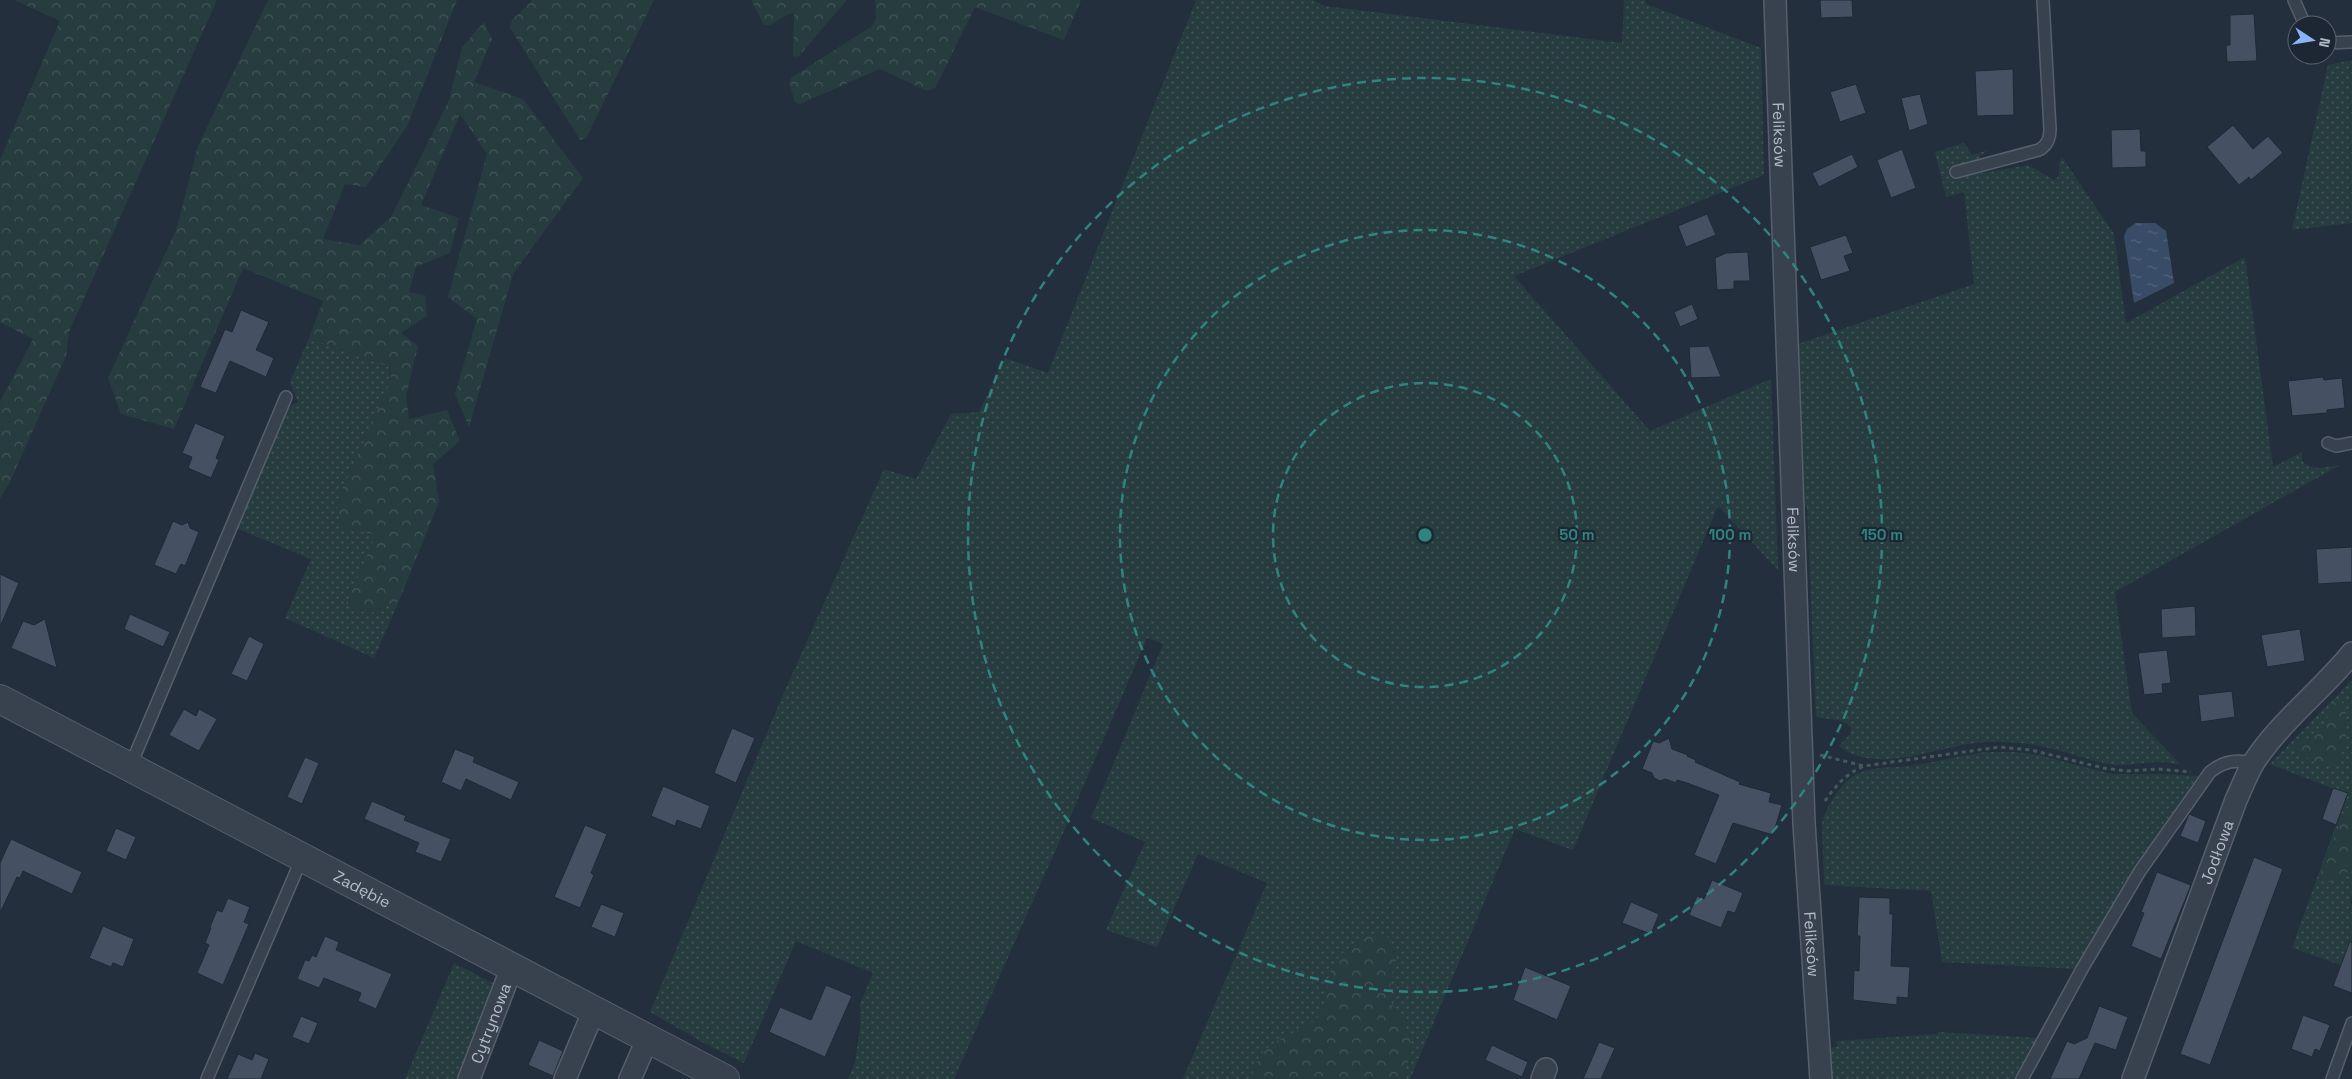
<svg xmlns="http://www.w3.org/2000/svg" width="2352" height="1079" viewBox="0 0 2352 1079" font-family="'Space Grotesk',sans-serif">
<style>
.grass{fill:url(#grass-dots)}
.forest{fill:url(#forest-crowns)}
.water{fill:url(#water-ripples)}
.building{fill:#455162;stroke:#1f2835}
.lines{fill:none;stroke-linecap:round;stroke-linejoin:round}
.service-casing{stroke:#565f6c;stroke-width:14}
.minor-casing{stroke:#565f6c;stroke-width:24}
.tertiary-casing{stroke:#565f6c;stroke-width:30}
.path{stroke:#44595c;stroke-width:3;stroke-dasharray:4 4;stroke-linecap:butt}
.service{stroke:#38414e;stroke-width:11}
.minor{stroke:#38414e;stroke-width:21}
.tertiary{stroke:#38414e;stroke-width:28}
.ring{fill:none;stroke:#308480;stroke-width:2.5;stroke-dasharray:9 6}
.labels{text-anchor:middle;dominant-baseline:central;stroke-width:4.5;stroke-linejoin:round;paint-order:stroke}
.street-label{font-size:16px;fill:#b4bcc9;stroke:#1d2633}
.centre{fill:#308480;stroke:#1d2633;stroke-width:2.5}
.ring-label{font-size:15px;text-anchor:middle;font-weight:bold;fill:#308480;stroke:#1d2633;stroke-width:4.5;stroke-linejoin:round;paint-order:stroke}
</style>
<defs>
<pattern id="grass-dots" width="8" height="8" patternUnits="userSpaceOnUse" patternTransform="scale(1.25)"><rect width="8" height="8" fill="#263c3f"/><path d="M2 2h.1M6 6h.1" fill="none" stroke="#435659" stroke-width="1.8" stroke-linecap="round"/></pattern>
<pattern id="forest-crowns" width="20" height="18" patternUnits="userSpaceOnUse" patternTransform="scale(1.25)"><rect width="20" height="18" fill="#263c3f"/><path d="M2 6a3 3 0 1 1 6 0M12 15a3 3 0 1 1 6 0" fill="none" stroke="#435659"/></pattern>
<pattern id="water-ripples" width="26" height="14" patternUnits="userSpaceOnUse" patternTransform="scale(1.25)"><rect width="26" height="14" fill="#394c67"/><path d="M2 4q2-2 4 0t4 0M15 11q2-2 4 0t4 0" fill="none" stroke="#53647b"/></pattern>
</defs>
<rect width="100%" height="100%" fill="#242f3e"/>
<!-- grass -->
<path class="grass" d="M1196,0H1313L1325,6L1622,43L1624,0H1645L1646,4L1761,48L1764,175L1514,276L1650,431L1771,379L1778,570L1718,506L1573,850L1515,829L1410,1079H1183L1267,883L1198,854L1157,947L1106,930L1145,842L1091,818L1163,644L1147,638L1065,829L954,1079H848L855,1062L860,1027V1004L873,973L796,941L744,1063L702,1042L650,1012L782,697L884,469L916,479L951,414L979,412L1005,358L1048,373Z
M2352,60V223L2292,230L2328,65Z
M1964,143L1972,155L1989,150C1981,154 1977,158 1978,167L1983,173L2028,165L2054,180L2059,176V163L2062,157L2114,234L2126,323L2245,257L2273,467L2302,452V461C2313,472 2326,467 2340,465L2115,592L2132,713L2180,764C2173,763 2165,762 2157,762C2143,762 2130,766 2116,765C2097,763 2078,756 2061,751C2037,744 2010,741 1986,742C1942,744 1876,777 1839,746L1850,734L1851,728C1843,716 1828,722 1816,716L1807,506L1800,509L1795,345L1974,284L1964,192L1946,197L1935,152Z
M309,338L389,367L391,380L376,534L371,613L399,601L374,658L285,618L311,559L236,528L287,407L298,402L290,382Z
M2352,680V894L2350,903L2352,904V969L2292,948L2347,794L2270,764Z
M1985,752H2016L2038,755L2112,774H2155L2198,776L2144,856L2076,969L1942,962L1931,891L1824,885L1822,823C1827,806 1841,782 1857,774C1872,766 1893,768 1910,766C1935,762 1960,756 1985,752Z
M454,963L498,986L463,1079H405Z
M1938,1032L2040,1038L2016,1079H1831L1828,1048L1837,1047L1836,1041L1938,1034Z"/>
<!-- forest -->
<path class="forest" d="M14,0H217L69,332L66,356L10,482L0,499V402L33,339L0,322V160L60,21Z
M268,0H457L407,126L366,187L345,184L323,239L359,245L391,217L449,100L462,47L484,22L492,39L474,82L523,99L583,178L513,274L469,427L455,394L477,319L448,297L487,154L460,114L421,205L459,218L450,253L416,267L409,292L425,295L427,316L401,333L418,346L406,396L409,419L447,410L460,441L433,464L439,502L399,601L371,613L346,605L376,534L342,529L336,503L391,380L390,367L309,338L323,301L243,268L174,429L121,414L108,378L176,230L198,146Z
M533,0H654L586,138L580,140L510,28L512,20Z
M751,0H847L798,57L793,56L794,14L790,13L770,25H764Z
M875,0H1081L1064,40L975,7L935,88L927,91L880,69L800,104L795,103L790,85L791,78L872,26L876,19Z
M2338,700L2345,705C2347,727 2350,752 2331,767H2325L2294,751L2293,748L2294,745C2303,740 2315,737 2322,728C2329,719 2329,707 2338,700Z
M2352,799V866C2345,877 2338,883 2325,882L2321,873L2322,862Z
M1370,935H1386L1398,952C1394,968 1386,990 1393,1006C1395,1012 1400,1018 1404,1023C1416,1043 1410,1060 1401,1079H1251C1258,1049 1272,1043 1299,1030C1306,1027 1312,1024 1318,1017C1328,1004 1326,985 1331,970C1337,953 1356,944 1370,935Z"/>
<!-- water -->
<path class="water" d="M2136,223H2155L2166,231L2174,283L2134,303L2124,236L2127,229Z"/>
<!-- building -->
<path class="building" d="M1820,0H1852L1853,17L1821,18Z
M2254,14L2257,61L2227,62L2226,45H2230V15Z
M2013,69L2014,115L1977,116L1975,71Z
M1856,84L1866,113L1840,122L1830,92Z
M1920,94L1928,124L1909,131L1901,98Z
M2233,125L2253,149L2268,136L2283,153L2251,180L2249,177L2239,185L2207,147Z
M2140,129L2141,151H2146V167L2112,168L2111,130Z
M1902,149L1916,188L1891,198L1877,160Z
M1852,154L1858,167L1819,187L1812,173Z
M1707,214L1716,235L1686,247L1678,226Z
M1846,235L1853,253L1844,256L1850,271L1821,280L1810,247Z
M1748,252L1750,281H1734V289L1717,290L1715,258L1726,253Z
M1692,304L1698,319L1680,327L1674,312Z
M241,310L269,322L256,350L274,358L266,377L230,361L216,393L200,387L225,329L232,332Z
M1709,346L1721,377L1691,378L1689,347Z
M2323,377L2324,380L2342,378L2345,408L2327,410V413L2292,416L2288,381Z
M195,423L225,436L216,458L219,460L211,478L188,468L192,457L182,453Z
M173,521L182,525L188,522L190,528L199,532L185,566L181,564L176,574L154,565Z
M2352,547V582L2318,584L2316,549Z
M0,574L19,583L0,627Z
M2195,606L2196,636L2162,638L2161,609Z
M130,614L170,632L163,647L124,629Z
M45,619L57,668L11,648L23,621L34,625Z
M2300,629L2305,661L2267,667L2261,635Z
M249,636L264,644L247,681L231,674Z
M2167,650L2171,683L2162,684L2163,693L2144,695L2138,653Z
M2232,691L2235,717L2201,722L2198,695Z
M184,709L196,716L199,709L217,719L199,751L169,735Z
M732,728L755,738L736,783L714,773Z
M1669,738L1672,749L1688,755L1687,756L1696,760L1695,762L1740,782L1739,784L1771,793L1769,802L1782,805L1773,835L1733,823L1716,864L1694,855L1719,795L1687,783L1677,780L1676,783L1665,779L1660,781L1654,778L1652,773L1642,769L1653,741L1659,743Z
M455,749L475,757L473,762L519,782L511,800L466,779L461,791L441,782Z
M305,757L319,763L302,804L287,797Z
M663,786L710,806L701,829L677,820L675,826L651,816Z
M2333,788L2348,793L2336,825L2322,819Z
M372,801L406,816L404,820L451,839L441,862L415,852L419,843L364,819Z
M2189,814L2206,821L2198,843L2180,836Z
M585,825L607,834L591,873L594,875L580,908L554,897Z
M116,828L136,837L126,860L106,851Z
M11,839L82,872L72,894L23,871L20,878L17,877L0,913V863Z
M2254,857L2283,869L2210,1065L2180,1054Z
M2157,872L2191,885L2161,959L2131,946L2144,913L2141,912Z
M1712,880L1743,893L1735,913L1728,911L1721,928L1689,915L1697,896L1704,899Z
M1859,897L1890,898V914H1893L1891,966L1910,967L1908,998L1897,997V1005L1853,1000L1854,970L1859,971L1860,936H1857Z
M228,898L250,907L244,922L249,924L223,985L197,973L209,945L205,943L211,928L210,927L217,910L222,912Z
M1631,902L1659,914L1651,934L1622,923Z
M601,904L624,913L615,937L591,927Z
M103,926L134,939L123,967L113,963L111,967L89,958Z
M325,936L339,942L336,950L392,974L376,1009L358,1001L361,993L324,978L319,988L297,979L305,960L309,961L312,955L316,957Z
M2350,941L2352,942V993L2333,986Z
M1525,967L1571,986L1557,1020L1513,1000Z
M826,985L852,996L825,1057L769,1032L780,1007L811,1020Z
M2099,1006L2128,1017L2116,1050L2095,1043L2079,1079H2050L2067,1041L2074,1044L2087,1038Z
M2303,1015L2330,1025L2320,1051L2315,1049L2312,1057L2291,1049Z
M301,1016L318,1023L309,1044L292,1037Z
M539,1040L563,1051L553,1076L528,1065Z
M1599,1042L1615,1048L1601,1079H1583Z
M1492,1045L1528,1062L1522,1077L1485,1060Z
M255,1053L269,1059L261,1079H227L238,1054L252,1060Z"/>
<g class="lines">
<!-- service casing -->
<g class="service-casing">
<path id="service" d="M2294,0L2305,25
M2327,43L2352,42
M1956,172L2039,150C2048,145 2050,138 2050,129L2043,0
M2328,443L2336,446L2352,443
M130,767L286,397
M207,1079L302,858
M2022,1079L2082,969L2140,871L2210,772C2224,761 2236,759 2253,763
M2332,1079L2352,1023"/>
</g>
<!-- minor casing -->
<g class="minor-casing">
<g id="minor">
<path id="s1" d="M1775,0L1804,823L1821,1079"/>
<path id="s2" d="M469,1079L512,967"/>
<path d="M565,1079L594,1010"/>
<path d="M630,1079L648,1038"/>
<path d="M1542,1079L1546,1069"/>
<path id="s3" d="M2133,1079L2236,800C2242,787 2247,773 2254,762C2280,722 2322,690 2352,653"/>
</g>
</g>
<!-- tertiary casing -->
<g class="tertiary-casing">
<g id="tertiary">
<path id="s4" d="M0,699L725,1079"/>
</g>
</g>
<!-- path -->
<path class="path" d="M1820,755L1864,766L2000,747L2031,750L2103,768L2126,771L2158,769L2191,772
M1825,801C1836,785 1846,774 1864,766"/>
<!-- service -->
<use href="#service" class="service"/>
<!-- minor -->
<use href="#minor" class="minor"/>
<!-- tertiary -->
<use href="#tertiary" class="tertiary"/>
</g>
<!-- distance rings -->
<g class="ring">
<circle cx="1425" cy="535" r="152"/>
<circle cx="1425" cy="535" r="305"/>
<circle cx="1425" cy="535" r="457"/>
</g>
<g class="labels">
<!-- street labels -->
<g class="street-label">
<text stroke="none"><textPath href="#s1" startOffset="135">Feliksów</textPath></text>
<text stroke="none"><textPath href="#s1" startOffset="540">Feliksów</textPath></text>
<text stroke="none"><textPath href="#s3" startOffset="242">Jodłowa</textPath></text>
<text stroke="none"><textPath href="#s4" startOffset="409">Zadębie</textPath></text>
<text stroke="none"><textPath href="#s1" startOffset="945">Feliksów</textPath></text>
<text stroke="none"><textPath href="#s2" startOffset="60">Cytrynowa</textPath></text>
</g>
</g>
<circle cx="1425" cy="535" r="8" class="centre"/>
<g class="ring-label">
<text x="1577" y="540">50 m</text>
<text x="1730" y="540">100 m</text>
<text x="1882" y="540">150 m</text>
</g>
<!-- north arrow -->
<g transform="translate(2312 40) rotate(102)"><circle r="24" fill="#1d2633" stroke="#59626f"/>
<path d="M0-4L9 19L0 12L-9 19Z" fill="#8ab4f8"/>
<text y="-8" font-size="14" font-weight="bold" text-anchor="middle" fill="#b4bcc9">N</text>
</g>
</svg>
